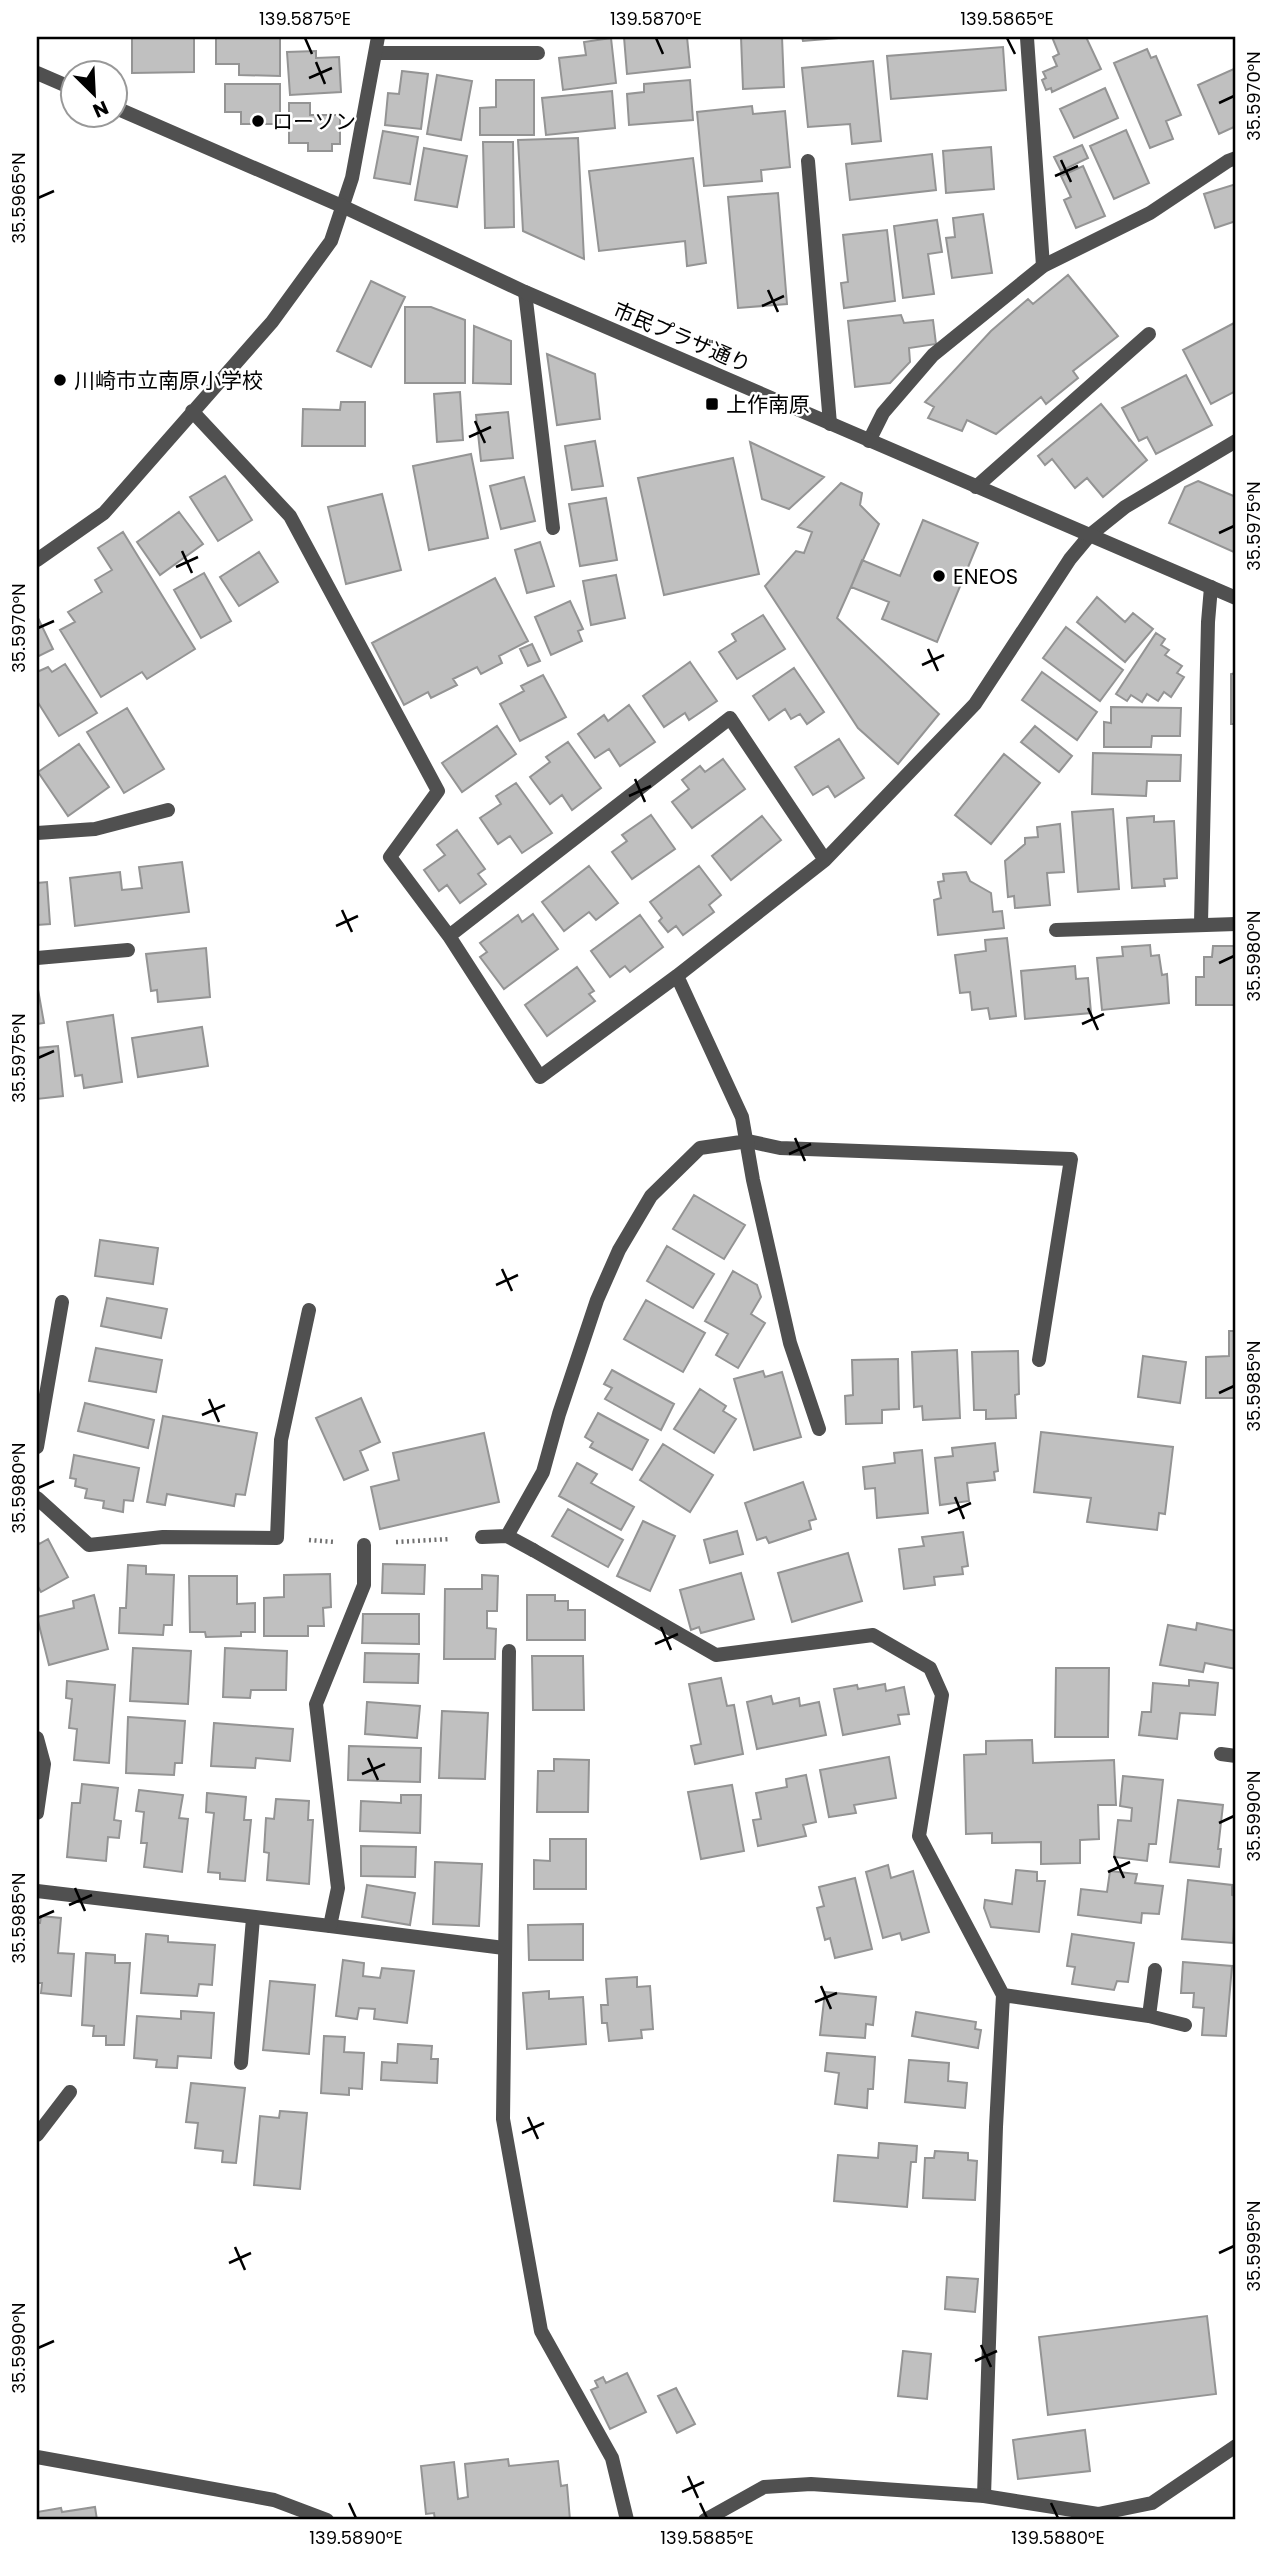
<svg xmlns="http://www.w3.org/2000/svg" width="1273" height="2557" viewBox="0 0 1273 2557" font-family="Poppins,'Noto Sans JP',sans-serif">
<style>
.building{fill:#c0c0c0;stroke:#949494;stroke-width:2}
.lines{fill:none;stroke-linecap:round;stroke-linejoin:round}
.path{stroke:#727272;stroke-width:4.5;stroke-dasharray:2 3.5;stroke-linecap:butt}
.service{stroke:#505050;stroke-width:14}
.minor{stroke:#505050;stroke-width:14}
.tertiary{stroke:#505050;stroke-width:14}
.ticks{fill:none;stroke:#000;stroke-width:2.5}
.poi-dot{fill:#000;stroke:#fff;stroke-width:2.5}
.labels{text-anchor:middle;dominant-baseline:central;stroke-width:5;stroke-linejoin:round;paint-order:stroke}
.poi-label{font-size:21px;fill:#000;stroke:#fff;text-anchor:start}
.street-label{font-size:21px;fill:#000;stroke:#fff}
.neatline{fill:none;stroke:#000;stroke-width:2.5}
.ticks-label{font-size:18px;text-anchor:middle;fill:#000}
</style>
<rect width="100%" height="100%" fill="#fff"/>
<!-- building -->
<path class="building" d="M132,37H194V72L132,73Z
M216,37H280V76L239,75V64H216Z
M624,37H687L690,67L627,74Z
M741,37H782L784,87L743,89Z
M802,37H851L803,41Z
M1052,37H1086L1101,69L1052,92L1051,88L1046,90L1042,80L1046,78L1043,72L1057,66L1053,57L1059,54Z
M611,38L616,83L563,90L559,58L586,55L584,42Z
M1003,47L1006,90L891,99L887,56Z
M1147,49L1151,58L1156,56L1181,115L1166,121L1173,139L1150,148L1114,63Z
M316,51V58L339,57L341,92L290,95L287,52Z
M873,61L881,141L852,144L850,124L808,127L802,68Z
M1236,68V126L1219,134L1198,85Z
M402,71L428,74L421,129L385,125L388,93L399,94Z
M437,75L472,81L461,140L427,134Z
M496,80H534V135H480V108L496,107Z
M690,80L693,120L629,125L627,94L644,92V84Z
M225,84H280V124H241V112H225Z
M1105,88L1118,118L1074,138L1060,109Z
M612,91L615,128L546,135L542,98Z
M289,103H310V115H340V144H332V151H308V143H289Z
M752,106L753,114L785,111L790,167L761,170L762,181L704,186L697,112Z
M1126,130L1149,183L1114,199L1090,146Z
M383,131L418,137L410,184L374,178Z
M578,138L584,259L523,231L518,140Z
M483,142H513L514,227L485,228Z
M1082,145L1088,158L1061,171L1054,157Z
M991,147L994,189L946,193L943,151Z
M424,148L467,156L457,207L415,200Z
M932,154L936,190L850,200L846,164Z
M693,158L706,263L687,266L685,241L599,251L589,171Z
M1083,166L1105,216L1076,228L1064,200L1071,197L1061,176Z
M1236,184V221L1215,228L1204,194Z
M778,193L787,304L738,308L728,197Z
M983,214L992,273L952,278L946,238L955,237L953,218Z
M937,220L942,252L928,254L934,294L903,298L894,226Z
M887,230L895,301L844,308L841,283L848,282L843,235Z
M1068,275L1118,336L1073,371L1078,378L1046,404L1041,397L996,434L967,420L962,431L928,418L934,407L925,402L991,331L1028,299L1033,304Z
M371,281L405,297L371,367L337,351Z
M405,307H431L465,320V383H405Z
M901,315L904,323L933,320L936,344L909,348L910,362L890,383L855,387L848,321Z
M1236,322V391L1211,404L1183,350Z
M474,326L511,341V384L473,383Z
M547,354L595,374L600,419L557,425Z
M1186,375L1212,425L1156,454L1147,437L1139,441L1122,408Z
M460,392L463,440L437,442L434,394Z
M341,402H365V446H302L303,409L340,410Z
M1101,404L1147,460L1103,497L1087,478L1075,488L1052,459L1045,465L1038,456Z
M508,412L513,458L481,461L476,415Z
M595,441L603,486L572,490L565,446Z
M750,442L824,477L789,509L762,499Z
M471,454L488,538L429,550L413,466Z
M733,458L759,574L664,595L638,478Z
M225,476L252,520L218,541L190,497Z
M524,477L535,521L501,529L490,486Z
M1198,481L1236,497V553L1169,523L1185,487Z
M841,483L862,493L860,505L879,524L837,618L939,714L898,764L858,728L765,586L796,551L804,553L812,532L798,527Z
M382,494L401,570L346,584L328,507Z
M606,498L617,560L580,566L569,504Z
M179,512L203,544L160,575L137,542Z
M923,520L978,543L937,642L882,619L889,602L851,587L862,560L900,576Z
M123,532L195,649L147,679L142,672L101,697L60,630L75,622L68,612L102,592L95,580L112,570L98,548Z
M540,542L554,586L527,593L515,550Z
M259,552L278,582L239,606L220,577Z
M204,573L231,621L201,638L174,590Z
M616,575L625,618L591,625L583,581Z
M495,578L528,641L499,656L502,663L481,674L477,667L453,679L457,685L431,698L428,692L404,705L372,643Z
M1097,597L1125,622L1133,613L1153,629L1125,662L1077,622Z
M570,601L583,629L578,631L582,641L551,655L535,617Z
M763,615L785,649L737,679L719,652L736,641L732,634Z
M38,618L53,649L37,657V619Z
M1066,627L1123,670L1100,701L1043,658Z
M1156,633L1165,639L1161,645L1169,650L1165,655L1182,666L1177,673L1184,677L1171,697L1164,692L1158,701L1147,694L1142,702L1131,695L1127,701L1116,694Z
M532,644L540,661L528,666L520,649Z
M690,662L717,701L689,720L685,713L664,727L643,696Z
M65,664L97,713L59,736L37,701V672L48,667L52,672Z
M794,668L824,712L807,724L800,714L791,719L785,709L769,720L753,696Z
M1042,672L1097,712L1077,740L1022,700Z
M1236,673V724H1231V674Z
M543,675L566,717L520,741L500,704L524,691L521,686Z
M629,705L655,742L620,766L609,749L595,758L578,734L604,715L608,721Z
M1111,707L1181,708L1180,736H1152L1151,747H1104V722L1111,723Z
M127,708L164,769L124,793L87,732Z
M497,726L516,754L462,792L442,763Z
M1035,726L1072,756L1059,772L1021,742Z
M839,739L864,778L835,797L828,786L813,795L795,767Z
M568,742L601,788L572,810L562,795L550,804L530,777L550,762L546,757Z
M79,744L109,787L68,816L38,772Z
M1093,753L1181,755L1180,781H1147L1146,796L1092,794Z
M1004,754L1040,783L991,844L955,815Z
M723,759L745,789L692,828L672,802L689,789L682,780L700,766L705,772Z
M516,783L552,833L522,853L510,836L498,844L480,818L501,804L496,796Z
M1113,809L1119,889L1078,892L1072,812Z
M651,815L675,849L632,879L612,852L627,841L622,835Z
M762,816L781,840L731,880L712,856Z
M1154,816V822L1174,821L1177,878L1164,879L1165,886L1132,888L1127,818Z
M1060,824L1064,872L1047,873L1050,905L1015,908L1014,896L1008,897L1005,861L1025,844V838L1038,837L1037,827Z
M457,830L485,869L478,874L486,884L460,903L447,885L439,891L424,870L445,855L437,845Z
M182,862L189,912L75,926L70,878L120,872L122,890L142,888L139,867Z
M589,866L618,903L596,920L589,912L564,931L542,902Z
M699,866L721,895L709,905L714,912L683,935L676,926L668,932L659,921L662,918L650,902Z
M966,872L970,881L991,893L993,912L1002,911L1004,928L938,935L934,900L941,898L938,882L944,881L943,874Z
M47,882L50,924L37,925V883Z
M533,914L558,949L504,989L480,957L487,952L480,943L518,915L522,922Z
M640,915L663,947L630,972L625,966L610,977L591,951Z
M1007,938L1016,1016L990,1019L988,1008L972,1010L970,992L960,993L955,955L986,951L985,940Z
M1150,945L1151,956L1159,955L1162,975L1167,974L1169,1003L1102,1010L1097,958L1123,956L1122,947Z
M1213,946H1236V1005H1196V977H1204V957H1212Z
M206,948L210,997L158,1002L157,990L151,991L146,954Z
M1075,966L1076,979L1088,978L1091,1013L1025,1019L1021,971Z
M577,967L594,991L589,994L595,1001L547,1036L525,1005Z
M37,984L44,1023L37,1024Z
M113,1015L122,1082L84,1088L82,1075L75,1076L67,1022Z
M202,1027L208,1066L138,1077L132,1038Z
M58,1046L63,1096L37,1099V1048Z
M694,1195L745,1225L724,1259L673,1229Z
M100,1240L158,1248L153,1284L95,1276Z
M667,1246L714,1274L693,1308L647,1281Z
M733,1271L757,1285L761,1297L751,1314L765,1323L738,1368L716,1355L728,1334L705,1321Z
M107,1298L167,1309L161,1338L101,1326Z
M646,1300L705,1333L683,1372L624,1339Z
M1229,1331H1236V1398H1206V1357L1229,1356Z
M96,1348L162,1360L156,1392L89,1381Z
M957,1350L960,1418L923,1420L922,1406L914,1407L912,1352Z
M1018,1351L1019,1394L1015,1395L1016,1418L986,1419V1410H974L972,1352Z
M1143,1356L1186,1362L1180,1403L1138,1397Z
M898,1359L899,1409L882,1410V1423L846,1424L845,1396L853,1395L852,1360Z
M612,1370L674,1404L661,1430L605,1399L612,1388L604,1384Z
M763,1371L765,1377L782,1372L801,1437L754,1450L734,1379Z
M700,1389L726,1406L723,1411L736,1419L714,1453L674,1429Z
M361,1398L380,1442L360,1451L368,1470L344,1480L316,1418Z
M85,1403L154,1420L148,1448L78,1431Z
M598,1413L648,1440L632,1470L590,1447L593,1442L585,1437Z
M163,1416L257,1433L245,1495L236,1494L234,1506L167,1494L165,1505L147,1502Z
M1041,1432L1173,1447L1165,1514L1159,1513L1157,1530L1087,1522L1091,1498L1034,1492Z
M484,1433L499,1502L380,1529L371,1487L399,1480L393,1453Z
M995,1443L998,1471L994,1472L995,1480L967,1483L969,1501L940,1505L935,1458L953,1456L952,1448Z
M663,1444L713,1475L690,1512L640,1480Z
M922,1450L928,1513L877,1518L875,1488L865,1489L863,1467L895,1463L894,1453Z
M74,1455L139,1468L133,1501L124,1500L123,1512L103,1508L104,1501L85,1498L87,1489L75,1486L76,1479L70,1478Z
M577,1463L597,1474L591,1483L634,1507L621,1530L559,1496Z
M803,1482L816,1519L809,1521L811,1529L769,1543L766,1537L757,1540L745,1503Z
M568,1509L623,1540L608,1567L552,1536Z
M643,1521L675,1536L650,1591L617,1576Z
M737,1531L743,1554L710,1563L704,1540Z
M963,1532L968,1566L962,1567L963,1574L934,1577L935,1585L904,1589L899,1549L924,1546L922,1537Z
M37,1539L39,1544L48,1539L68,1577L41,1592L37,1585Z
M848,1553L862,1601L792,1622L778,1573Z
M383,1564L425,1565L424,1594L382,1593Z
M128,1565L146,1566V1574L174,1575L172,1625H164L163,1635L119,1633L120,1608H126Z
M741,1573L754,1619L701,1633L699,1627L691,1630L680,1590Z
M330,1574L331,1607L323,1608L324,1626H308V1636H264V1598L284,1597V1575Z
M482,1575L498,1576L497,1611H487V1628L496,1629L495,1659H444L445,1589H482Z
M189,1576H237V1604L255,1603V1632H241V1636L206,1637L205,1632H190Z
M94,1595L108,1649L49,1665L37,1617L74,1608L73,1601Z
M527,1595H555V1601H568V1610H585V1640H527Z
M363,1614H419V1644L362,1643Z
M1197,1623L1236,1631V1669L1205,1663L1203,1672L1160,1665L1168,1625L1196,1630Z
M133,1648L191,1651L188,1704L130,1701Z
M225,1648L287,1651L286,1690H251L250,1698L223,1697Z
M365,1653L419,1654L418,1683L364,1682Z
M532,1656H583L584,1710H533Z
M1056,1668H1109L1108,1737H1055Z
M721,1678L727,1706L734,1705L743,1754L695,1764L691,1746L701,1744L689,1684Z
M1189,1680L1218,1683L1215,1715L1180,1713L1177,1739L1139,1735L1142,1712H1151L1153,1683L1189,1686Z
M67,1681L115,1685L109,1763L74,1760L77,1729L69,1728L72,1699L66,1698Z
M885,1684L886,1691L904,1687L909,1714L898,1715L900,1724L843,1735L834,1689L857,1685L858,1689Z
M771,1696L773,1704L799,1698L800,1706L819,1702L826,1735L757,1749L747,1702Z
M367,1702L420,1706L417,1738L365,1734Z
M442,1711L488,1713L485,1779L439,1778Z
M128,1717L185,1721L182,1763H175L174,1775L126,1773Z
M214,1723L293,1729L290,1761L256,1758L255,1768L211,1766Z
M1032,1740L1033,1763L1114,1760L1116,1805H1098L1099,1839L1080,1840V1863L1041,1864V1842L992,1843V1833L966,1834L964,1755L986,1754V1741Z
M349,1746L421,1748L420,1782L348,1780Z
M889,1757L896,1798L854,1805L856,1813L829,1817L820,1770Z
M554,1759L589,1760L588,1812H537L538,1771H554Z
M806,1775L816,1822L803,1825L806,1836L758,1846L753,1820L761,1819L756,1793L787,1787L786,1779Z
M1123,1776L1163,1780L1156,1844H1149L1147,1861L1114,1857L1118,1820L1131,1821L1132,1808L1120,1806Z
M82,1784L118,1788L114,1820L121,1821L119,1838L108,1837L106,1861L67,1857L72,1803H80Z
M732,1785L744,1851L701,1859L688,1792Z
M139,1790L183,1795L179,1818L188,1819L182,1872L144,1867L147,1843H141L144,1812L136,1811Z
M207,1793L246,1797L244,1820H251L245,1881L220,1879V1873L208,1872L214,1813L206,1812Z
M401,1795H421L420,1833L360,1831L361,1801L401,1803Z
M276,1799L309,1801L308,1820H313L309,1884L267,1880L269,1853L264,1852L266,1818L274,1819Z
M1178,1800L1223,1805L1218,1849H1221L1219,1867L1170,1862Z
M550,1839H586V1889H534V1860L550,1861Z
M361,1846L416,1847L415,1877L361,1876Z
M435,1862L482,1864L479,1926L433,1924Z
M888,1865L891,1878L913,1871L929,1932L902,1940L900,1933L883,1938L866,1872Z
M1016,1870L1037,1872V1881H1045L1039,1932L991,1927L984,1908L985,1900L1012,1904Z
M1110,1871L1137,1874L1135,1883L1163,1886L1159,1914L1142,1913L1141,1923L1078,1915L1081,1889L1107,1892Z
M855,1878L872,1949L835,1958L830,1938L825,1940L817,1908L824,1906L819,1887Z
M1188,1880L1232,1885V1895L1236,1896L1233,1943L1182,1939Z
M367,1885L415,1893L410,1925L362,1917Z
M41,1916L61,1918L58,1953L74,1954L71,1996L41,1993L42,1983H37V1923H40Z
M583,1924V1960H529L528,1925Z
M146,1934L168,1936V1942L215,1945L212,1985L199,1984L197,1996L141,1993Z
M1072,1934L1134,1943L1128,1982L1117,1981L1114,1990L1072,1984L1075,1967L1067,1966Z
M86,1953L115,1955V1963H130L124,2045H106V2036H93L94,2026L82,2025Z
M343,1960L364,1963L363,1976L380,1978L382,1968L414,1971L407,2023L374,2019L375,2009L359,2008L357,2019L336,2016Z
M1183,1962L1232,1966L1226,2036L1202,2035L1204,2008L1193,2007L1194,1993H1181Z
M637,1977V1987L650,1986L653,2029L641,2030L642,2038L609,2041L607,2023H602L601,2005H608L606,1979Z
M270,1981L315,1985L309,2054L263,2050Z
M549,1991V1999L583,1997L586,2044L527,2049L523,1993Z
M825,1992L876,1997L873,2025L866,2024L865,2038L820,2035Z
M181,2011L214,2013L211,2058L178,2056L177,2068L156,2067L157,2060L134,2058L137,2016L181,2019Z
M916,2012L976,2022L975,2029L981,2030L978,2048L912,2036Z
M324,2036L345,2037L344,2052L364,2053L362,2089L349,2088V2095L321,2093Z
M398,2044L432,2046L431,2059H438L437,2083L381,2080L382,2062L397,2063Z
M827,2053L875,2057L873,2089H868L867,2108L835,2104L839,2073L825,2071Z
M909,2060L949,2063L948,2081L967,2083L965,2108L905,2102Z
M191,2083L245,2088L236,2163L222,2162L223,2151L195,2148L198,2123L186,2122Z
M280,2111L307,2113L300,2189L254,2185L260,2116L279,2118Z
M879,2143L917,2146L916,2162H911L907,2207L834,2201L838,2155L878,2158Z
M935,2151L968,2153V2160L977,2161L975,2200L923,2198L925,2158H934Z
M947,2277L978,2279L975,2312L945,2309Z
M1207,2316L1216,2394L1048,2415L1039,2337Z
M903,2351L931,2354L927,2399L898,2396Z
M627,2373L646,2412L610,2429L591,2390L598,2387L595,2381L603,2377L606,2383Z
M676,2388L695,2424L677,2433L658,2396Z
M1085,2430L1090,2471L1018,2479L1013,2440Z
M508,2459L509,2466L558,2461L561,2486L567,2485L570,2520H435L434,2513L426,2514L421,2466L454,2462L458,2499L468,2497L465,2464Z
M95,2507L97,2520H37V2512L61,2508L62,2512Z"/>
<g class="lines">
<!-- path -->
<path class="path" d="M309,1540L335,1542
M396,1542L450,1539"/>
<!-- service -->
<path class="service" d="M1027,38L1043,266
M376,53H538
M808,161L830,424
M525,292L553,528
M976,487L1149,334
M37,833L95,829L168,810
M1201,923L1208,622L1211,587
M1056,930L1236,924
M37,958L128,950
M748,1141L780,1148L1071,1159L1039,1360
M37,1447L62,1302
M533,1550L716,1655L873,1635L930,1668L942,1695L919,1836L1003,1995L996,2127L984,2496
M1221,1754L1236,1756
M330,1926L504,1948
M1003,1995L1149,2016L1185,2025
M1149,2016L1155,1970
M241,2063L253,1918
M37,2135L70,2092"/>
<!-- minor -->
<path class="minor" d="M192,411L290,516L438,791L390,857L449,936L540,1077L677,976L825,860L975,704L1070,559L1090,535L1125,507L1236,441
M869,441L883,413L933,355L1043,266L1150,213L1228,161L1236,158
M37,560L104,513L272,322L331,241L352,178L378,37
M449,936L730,718L825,860
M677,976L742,1117L753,1180L790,1343L819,1429
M37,1498L89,1545L163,1537L277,1538L281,1440L309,1310
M507,1536L533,1550
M482,1537L507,1536L543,1472L559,1414L597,1300L619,1250L651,1196L700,1148L748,1141
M509,1651L503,2119L541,2331L612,2458L627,2520
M37,1738L44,1764L37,1813
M37,1891L330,1926L338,1888L316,1704L364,1585V1545
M37,2457L274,2500L327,2520
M705,2520L764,2487L811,2484L984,2496L1098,2514L1152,2503L1236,2446"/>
<!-- tertiary -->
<path class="tertiary" d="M37,73L74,89
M116,108L344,207L525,292L1236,598"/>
</g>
<!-- ticks -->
<path class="ticks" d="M305,38L312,54M656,38L663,54M1007,38L1015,54M316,62L325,84M309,78L332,68M1219,103L1234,96M1061,160L1071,182M1055,176L1078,166M38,198L54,191M768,290L778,312M762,306L784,296M475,421L485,443M469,437L491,427M1219,533L1234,526M182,551L192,573M176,567L198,557M38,628L54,621M928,649L938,671M922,665L944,655M635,779L645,802M629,796L651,786M342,910L352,932M336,926L358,916M1219,963L1234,956M1088,1008L1098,1030M1082,1024L1104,1014M38,1058L54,1051M795,1138L805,1161M789,1154L811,1144M502,1269L512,1291M496,1285L518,1275M1219,1393L1234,1386M209,1399L219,1422M202,1415L225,1405M38,1488L54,1481M955,1497L964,1519M948,1513L971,1503M661,1627L671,1650M655,1644L678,1634M368,1758L378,1780M362,1774L385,1764M1219,1823L1234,1816M1114,1856L1124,1878M1108,1872L1130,1862M75,1888L85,1911M69,1905L92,1895M38,1918L54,1911M821,1986L831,2009M815,2002L837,1993M528,2117L538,2139M522,2133L544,2123M235,2247L245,2270M1219,2253L1234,2246M229,2263L251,2253M981,2345L991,2367M38,2348L54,2341M975,2361L997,2351M688,2476L698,2498M682,2492L704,2482M349,2503L356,2518M700,2503L707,2518M1051,2503L1058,2518"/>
<!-- markers -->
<g class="poi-dot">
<circle cx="258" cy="121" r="7"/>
<circle cx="60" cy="380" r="7"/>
<rect x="705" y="397" width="14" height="14" rx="3.5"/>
<circle cx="939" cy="576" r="7"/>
</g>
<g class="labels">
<!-- poi labels -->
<g class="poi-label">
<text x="272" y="121">ローソン</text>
<text x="74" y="380">川崎市立南原小学校</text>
<text x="726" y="404">上作南原</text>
<text x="953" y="576">ENEOS</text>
</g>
<!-- street labels -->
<g class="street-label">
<text transform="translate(682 337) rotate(23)">市民プラザ通り</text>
</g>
</g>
<!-- border -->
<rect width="1273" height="2557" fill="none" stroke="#ffffff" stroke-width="77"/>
<!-- north arrow -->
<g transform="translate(94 94) rotate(156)"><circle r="33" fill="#ffffff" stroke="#999999" stroke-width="2"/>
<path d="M0-5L12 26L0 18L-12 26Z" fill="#000000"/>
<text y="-10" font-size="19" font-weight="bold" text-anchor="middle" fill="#000000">N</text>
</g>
<rect x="38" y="38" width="1196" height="2480" class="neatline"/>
<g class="ticks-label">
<text x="305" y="25">139.5875°E</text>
<text x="656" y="25">139.5870°E</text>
<text x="1007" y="25">139.5865°E</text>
<text transform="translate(1254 96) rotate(-90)" y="6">35.5970°N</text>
<text transform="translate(19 198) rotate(-90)" y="6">35.5965°N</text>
<text transform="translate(1254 526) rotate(-90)" y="6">35.5975°N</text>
<text transform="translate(19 628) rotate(-90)" y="6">35.5970°N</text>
<text transform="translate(1254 956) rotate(-90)" y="6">35.5980°N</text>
<text transform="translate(19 1058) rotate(-90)" y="6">35.5975°N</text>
<text transform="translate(1254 1386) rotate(-90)" y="6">35.5985°N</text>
<text transform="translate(19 1488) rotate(-90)" y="6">35.5980°N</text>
<text transform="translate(1254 1816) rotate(-90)" y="6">35.5990°N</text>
<text transform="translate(19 1918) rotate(-90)" y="6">35.5985°N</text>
<text transform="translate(1254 2246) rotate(-90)" y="6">35.5995°N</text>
<text transform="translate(19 2348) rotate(-90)" y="6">35.5990°N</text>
<text x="356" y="2544">139.5890°E</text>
<text x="707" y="2544">139.5885°E</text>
<text x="1058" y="2544">139.5880°E</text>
</g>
</svg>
